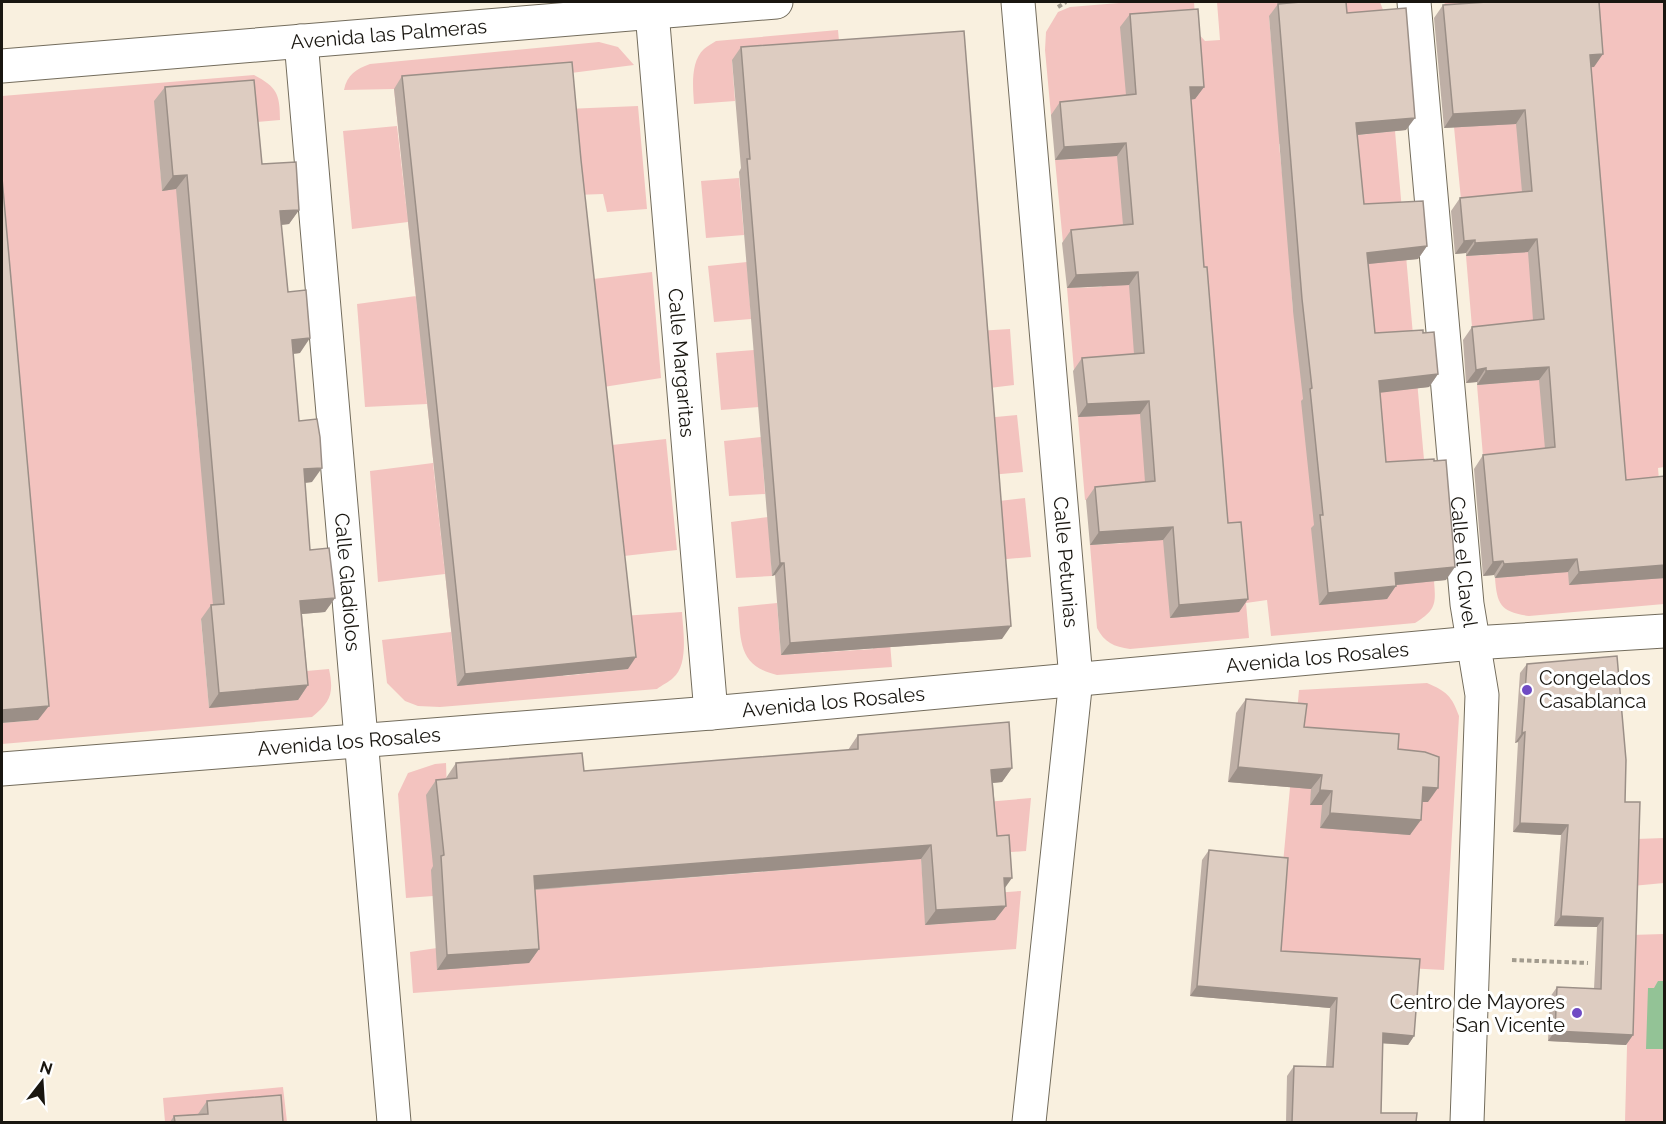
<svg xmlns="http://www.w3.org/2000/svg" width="1666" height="1124" viewBox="0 0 1666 1124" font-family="Raleway,sans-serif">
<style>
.green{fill:#f3c3bf;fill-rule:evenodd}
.water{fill:#93c396}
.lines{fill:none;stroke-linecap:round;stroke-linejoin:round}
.minor-casing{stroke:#736c5c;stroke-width:35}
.tertiary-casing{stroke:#736c5c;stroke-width:35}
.path{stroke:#a29b8e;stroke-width:4;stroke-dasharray:4.5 3;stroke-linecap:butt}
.minor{stroke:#fff;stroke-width:33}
.tertiary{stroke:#fff;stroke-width:33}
.wall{fill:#beafa6}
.shaded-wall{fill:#9b8f87}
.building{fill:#ddccc1;stroke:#9b8f87;stroke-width:1.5}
.poi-dot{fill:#6f4bc4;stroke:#fff;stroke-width:2}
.labels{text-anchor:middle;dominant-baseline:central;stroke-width:6;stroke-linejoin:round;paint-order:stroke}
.street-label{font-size:20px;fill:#191610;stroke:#fff}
.poi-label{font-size:20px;fill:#191610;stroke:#fff;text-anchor:start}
</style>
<rect width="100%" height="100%" fill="#f9f0df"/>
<!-- green -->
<path class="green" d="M1131,2H1194L1196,31L1205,41L1220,40L1217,2H1380L1385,15L1359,135L1395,131L1425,471L1400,584L1434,581C1436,604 1436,610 1415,623L1271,636L1267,600L1246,603L1249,638L1130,649C1114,647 1104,642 1097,628L1090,545L1126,543L1121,496L1085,500L1067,288L1102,287L1063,243L1055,160L1091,158L1086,111L1051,115L1045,50L1046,32L1058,12L1070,7ZM1337,10L1276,94L1269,17ZM1347,137L1287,221L1279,144ZM1358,266L1293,311L1290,272Z
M1445,2H1664V467L1658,468L1664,540V604L1529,616C1501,612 1497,605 1495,578L1529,575L1484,468L1477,385L1513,382L1473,339L1466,256L1502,254L1462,210L1454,127L1491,125L1443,11Z
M838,30L843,86L732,60L735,101L694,104C693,88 690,62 704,49C707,46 712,44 716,41Z
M599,42L618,47L634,65L563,74L513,226L563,676L628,669L622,616L682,612C683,630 689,665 673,678C669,682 662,685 657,689L440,707L418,706L405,701L387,683L382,640L451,632L457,686L394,89L344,90C347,75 356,69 370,64Z
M254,75C277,87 280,94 280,120L247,123L155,102L162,190L219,186L233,354L191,358L199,447L252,572L201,620L209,707L298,700L295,672L329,669C334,693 331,702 312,717L2,744V723L38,720L2,376V96Z
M638,106L647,209L607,212L603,194L575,195L566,109Z
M397,126L408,222L352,229L343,131Z
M739,178L744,235L706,238L701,181Z
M747,262L751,319L714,322L708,266Z
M652,272L661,378L597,388L585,280Z
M416,296L427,404L365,407L357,304Z
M1010,329L1014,385L981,389L977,331Z
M754,350L759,407L721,410L716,353Z
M1017,415L1023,472L990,475L985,418Z
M761,437L765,494L729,496L724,441Z
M666,439L677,550L615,557L603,446Z
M433,463L445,574L378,582L370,471Z
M1025,498L1031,557L996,560L991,502Z
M768,517L772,576L736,578L731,522Z
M884,569L892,667L777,675C738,666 741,641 738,607L777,603L781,655L873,649L871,625Z
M1427,683C1446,691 1452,696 1459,716L1444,970L1274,961L1299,690Z
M446,763L447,793L560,888L884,862L881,811L1031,798L1026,851L999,853L919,833L926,925L995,920L994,893L1021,891L1016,949L413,993L410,952L437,948L433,896L406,898L398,794L408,773L435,764Z
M1664,838V883L1632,886L1636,839Z
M1664,934V1122H1625L1630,935Z
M283,1087L287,1122H165L163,1098Z"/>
<!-- water -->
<path class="water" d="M1658,981H1664V1049H1646L1648,988H1654Z"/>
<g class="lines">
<!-- minor casing -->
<g class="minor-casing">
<g id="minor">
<path id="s1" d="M1018,2L1076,679L1029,1122"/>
<path id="s2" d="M1414,2L1467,604L1482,695L1467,1122"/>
<path id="s3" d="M652,12L711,713"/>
<path id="s4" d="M301,41L394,1122"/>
<path id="s5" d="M2,769L711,713L1473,643L1664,631"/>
</g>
</g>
<!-- tertiary casing -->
<g class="tertiary-casing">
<g id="tertiary">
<path id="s6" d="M2,66L776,2"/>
</g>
</g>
<!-- path -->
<path class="path" d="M1058,7L1066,2
M1512,960L1588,963"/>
<!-- minor -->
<use href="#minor" class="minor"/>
<!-- tertiary -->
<use href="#tertiary" class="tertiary"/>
</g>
<!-- wall -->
<path class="wall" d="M1278,4L1347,13L1406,130L1357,135L1364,204L1427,246L1418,259L1368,264L1375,333H1423L1438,374L1429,387L1380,392L1386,462L1446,580L1396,585L1387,599L1319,605L1311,528L1314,525L1301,401L1303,399L1293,311L1269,16Z
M1443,5L1594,67H1591L1626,480L1665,476V578L1569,585L1568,572L1495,578L1494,575L1483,576L1474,469L1483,455L1545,449L1539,380L1477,385V382L1466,383L1463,340L1472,327L1533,320L1528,252L1466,256V253L1455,254L1451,211L1460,198L1522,192L1516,124L1444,128L1434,18Z
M1130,14L1204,87L1195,99L1191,100L1204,267L1228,523L1248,599L1239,612L1170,618L1163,540L1090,545L1086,500L1095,487L1145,482L1140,414L1078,417L1073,371L1082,358L1134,354L1129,285L1067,288L1062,243L1071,230L1123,225L1117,156L1055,160L1051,115L1060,102L1126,95L1120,27Z
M741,47L1002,639L781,655L775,575L772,576L739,172L741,168L732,60Z
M402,76L628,669L457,686L394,89Z
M165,87L262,164L299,210L289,224L281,225L288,292L300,353L293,354L299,421L312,482L305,483L310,550L335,598L325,612L302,614L308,685L298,700L209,708L201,619L211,605H213L176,189L162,191L154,101Z
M1527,664L1625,802L1633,1035L1626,1045L1548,1041L1550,997L1557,987L1594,989L1597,927L1554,926L1561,835L1513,832L1518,742L1515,743L1520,673Z
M1246,699L1304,727L1398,749L1428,802H1422L1410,835L1320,828L1322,805H1310L1311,789L1228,782L1236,713Z
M858,735L1012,768L1002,782L993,783L997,836L1004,889L1006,906L995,920L925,925L921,859L535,890L539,949L529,963L437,970L431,870L433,866L426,795L436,780L446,779V778L456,763L584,771L848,750Z
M1209,850L1281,951L1414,1036L1408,1045L1383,1043L1381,1113L1416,1122H1286L1287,1076L1294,1066L1326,1067L1330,1008L1190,996L1202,860Z
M207,1101L283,1122H170L174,1116L198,1114Z"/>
<!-- shaded-wall -->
<path class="shaded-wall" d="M1603,54L1594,67L1581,68L1590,55Z
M1190,87H1204L1195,99L1181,100Z
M1525,110L1516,124L1444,128L1453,114Z
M1415,118L1406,130L1347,136L1356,123Z
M1126,143L1117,156L1055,160L1064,147Z
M187,175L176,189L162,191L173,176Z
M299,210L289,224L270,226L280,211Z
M1537,239L1528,252L1466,256L1475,243Z
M1475,240L1466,253L1455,254L1464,241Z
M1427,246L1418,259L1358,265L1367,253Z
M1138,272L1129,285L1067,288L1076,275Z
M310,338L300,353L282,355L292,340Z
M1549,367L1539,380L1477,385L1486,371Z
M1486,368L1477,382L1466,383L1476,370Z
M1438,374L1429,387L1370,394L1379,381Z
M1149,401L1140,414L1078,417L1087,404Z
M322,468L312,482L293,484L304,469Z
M1173,527L1163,540L1090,545L1099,532Z
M1577,559L1568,572L1495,578L1504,564Z
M1503,561L1494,575L1483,576L1493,562Z
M780,563H784L775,575L772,576Z
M1665,565V578L1569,585L1579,572Z
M1455,567L1446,580L1386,586L1395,573Z
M1396,586L1387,599L1319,605L1328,593Z
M335,598L325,612L290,615L300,601Z
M1248,599L1239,612L1170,618L1179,605Z
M1011,626L1002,639L781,655L790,643Z
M636,657L628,669L457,686L465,674Z
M308,685L298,700L209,708L219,693Z
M49,706L38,720L2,723V710Z
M1525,732L1518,742L1515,743L1522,733Z
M1238,767L1322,775L1311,789L1228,782Z
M1012,768L1002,782L981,784L991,770Z
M1423,787L1438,788L1428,802H1412Z
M1320,790L1332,791L1322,805H1310Z
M1330,813L1421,820L1410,835L1320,828Z
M1520,823L1568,825L1561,835L1513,832Z
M931,845L921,859L524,890L534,876Z
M1004,878H1012L1002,892Z
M1006,906L995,920L925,925L936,910Z
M1561,916L1603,918L1597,927L1554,926Z
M539,949L529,963L437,970L447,955Z
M1197,986L1337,998L1330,1008L1190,996Z
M1555,1031L1633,1035L1626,1045L1548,1041Z
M1383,1033L1414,1036L1408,1045L1377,1043Z"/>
<!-- building -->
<path class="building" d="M1301,2H1346L1347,13L1406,8L1415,118L1356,123L1364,204L1423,201L1427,246L1367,253L1375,333L1423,330V333L1434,332L1438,374L1379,381L1386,462L1434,459V461L1446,460L1455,567L1395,573L1396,586L1328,593L1320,515H1323L1310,389L1312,388L1302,299L1278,4Z
M1487,2H1599L1603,54L1590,55L1626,480L1665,476V565L1579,572L1577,559L1504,564L1503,561L1493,562L1483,455L1555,447L1549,367L1486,371V368L1476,370L1472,327L1544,319L1537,239L1475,243V240L1464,241L1460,198L1532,191L1525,110L1453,114L1443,5Z
M1198,9L1204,87H1190L1204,267H1207L1228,523L1241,522L1248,599L1179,605L1173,527L1099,532L1095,487L1155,481L1149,401L1087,404L1082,358L1144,353L1138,272L1076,275L1071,230L1133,224L1126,143L1064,147L1060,102L1136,94L1130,14Z
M964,31L1011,626L790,643L784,563H780L747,159H750L741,47Z
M572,62L581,160L636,657L465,674L402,76Z
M254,80L262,164L296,162L299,210L280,211L288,292L306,290L310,338L292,340L299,421L317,419L320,437L322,468L304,469L310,550L329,548L335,598L300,601L308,685L219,693L211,605L224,604L187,175L173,176L165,87Z
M2,178L49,706L2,710Z
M1617,656L1626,760L1625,802H1640L1633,1035L1555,1031L1557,987L1601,989L1603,918L1561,916L1568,825L1520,823L1525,732L1522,733L1527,664Z
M1246,699L1307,704L1304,727L1399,734L1398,749L1425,752L1439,757L1438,788L1423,787L1421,820L1330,813L1332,791L1320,790L1322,775L1238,767Z
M1009,722L1012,768L991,770L997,836L1009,835L1012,878H1004L1006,906L936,910L931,845L534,876L539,949L447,955L441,856L444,855L436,780L457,778L456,763L582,753L584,771L858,749V735Z
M1209,850L1288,858L1281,951L1420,959L1414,1036L1383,1033L1381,1113H1417L1416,1122H1292L1294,1066L1333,1067L1337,998L1197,986Z
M281,1095L283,1122H175L174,1116L208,1114L207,1101Z"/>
<!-- markers -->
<g class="poi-dot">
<circle cx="1527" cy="690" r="6"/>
<circle cx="1577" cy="1013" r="6"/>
</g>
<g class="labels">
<!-- street labels -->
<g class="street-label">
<text stroke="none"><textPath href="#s6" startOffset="388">Avenida las Palmeras</textPath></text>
<text stroke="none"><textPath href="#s3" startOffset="352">Calle Margaritas</textPath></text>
<text stroke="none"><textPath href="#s1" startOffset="562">Calle Petunias</textPath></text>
<text stroke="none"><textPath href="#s2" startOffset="562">Calle el Clavel</textPath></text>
<text stroke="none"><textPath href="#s4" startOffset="543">Calle Gladiolos</textPath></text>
<text stroke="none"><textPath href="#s5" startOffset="1320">Avenida los Rosales</textPath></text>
<text stroke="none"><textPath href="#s5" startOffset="834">Avenida los Rosales</textPath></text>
<text stroke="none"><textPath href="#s5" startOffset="348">Avenida los Rosales</textPath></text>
</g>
<!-- poi labels -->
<g class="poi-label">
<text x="1539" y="678">Congelados<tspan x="1539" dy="23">Casablanca</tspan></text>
<text x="1565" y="1002" text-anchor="end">Centro de Mayores<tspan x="1565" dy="23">San Vicente</tspan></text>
</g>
</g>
<!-- border -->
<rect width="1666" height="1124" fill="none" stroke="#191610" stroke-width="6"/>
<!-- north arrow -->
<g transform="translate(42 1082) rotate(17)" stroke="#ffffff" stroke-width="4.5" paint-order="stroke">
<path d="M0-4.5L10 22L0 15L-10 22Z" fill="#191610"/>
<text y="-9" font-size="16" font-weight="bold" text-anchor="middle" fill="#191610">N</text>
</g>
</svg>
